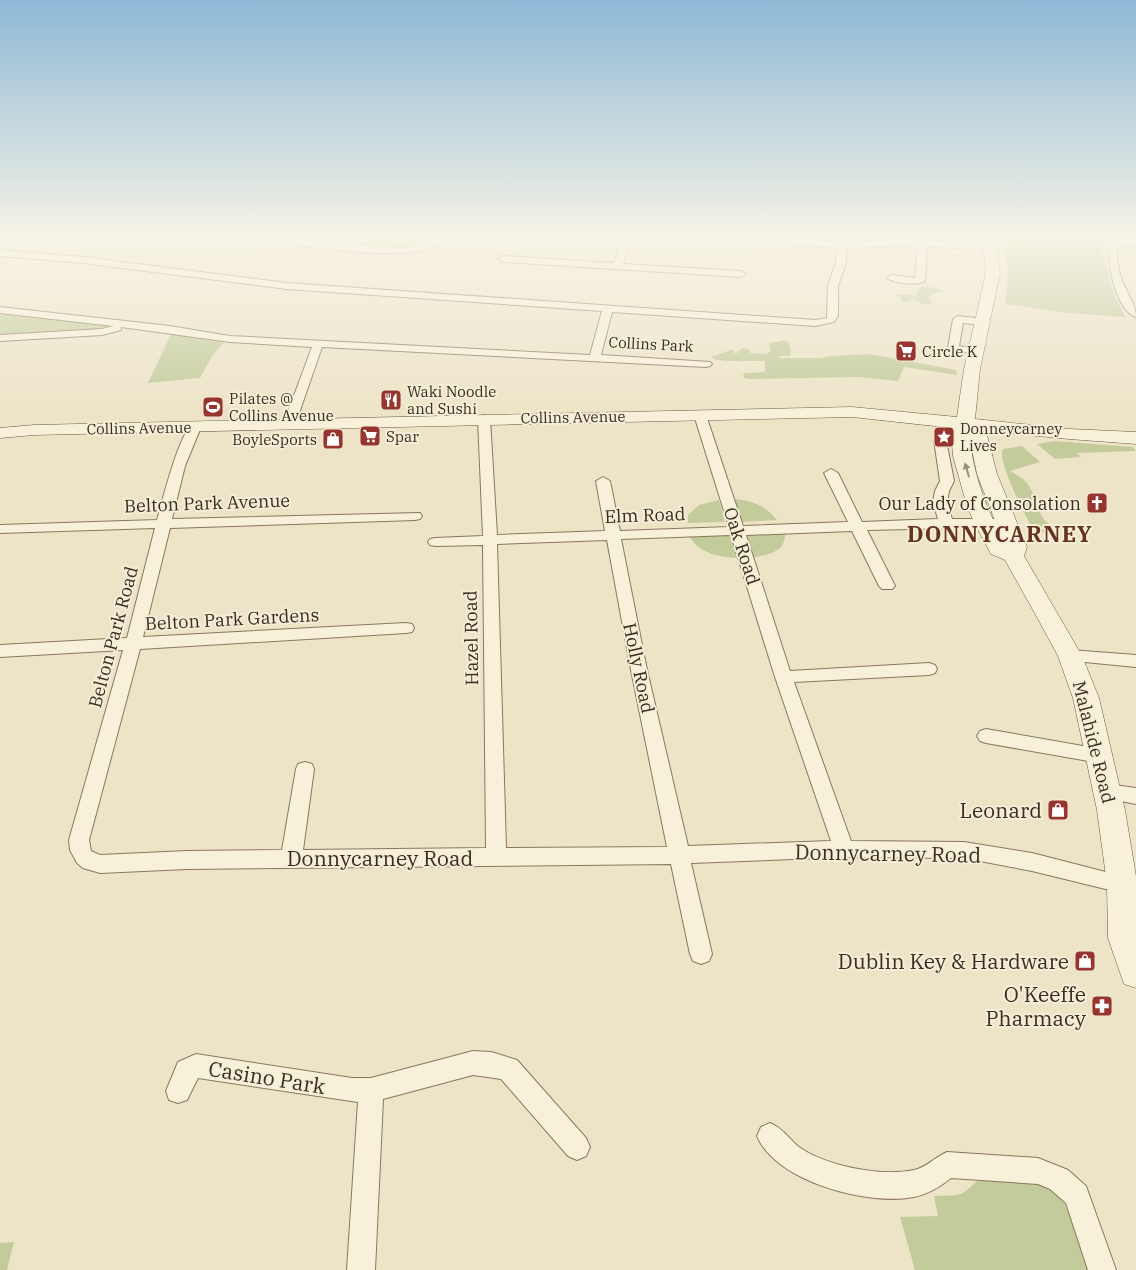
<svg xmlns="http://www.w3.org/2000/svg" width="1136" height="1270" viewBox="0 0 1136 1270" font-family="'IBM Plex Serif',serif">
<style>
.green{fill:#c3cb9b}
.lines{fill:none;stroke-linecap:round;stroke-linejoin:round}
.minor-casing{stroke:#89775d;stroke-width:2}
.secondary-casing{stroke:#6b5840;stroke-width:1}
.minor{fill:#f8f1da;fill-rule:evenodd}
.secondary{fill:#f8f1da;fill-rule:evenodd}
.oneway{fill:#98907d}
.labels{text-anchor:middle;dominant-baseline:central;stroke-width:4;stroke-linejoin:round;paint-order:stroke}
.far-street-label{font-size:15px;fill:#392e20;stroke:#f5eed6}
.far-poi-label{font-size:15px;fill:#392e20;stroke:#f5eed6;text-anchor:start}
.street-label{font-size:18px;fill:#392e20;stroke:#f5eed6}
.poi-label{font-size:18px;fill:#392e20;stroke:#f5eed6;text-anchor:end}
.near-poi-label{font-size:21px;fill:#392e20;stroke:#f5eed6;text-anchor:end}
.near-street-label{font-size:21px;fill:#392e20;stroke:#f5eed6}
.district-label{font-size:22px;font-weight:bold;letter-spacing:1px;fill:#653321;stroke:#f5eed6}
</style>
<rect width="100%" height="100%" fill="#ede4c7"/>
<!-- green -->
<path class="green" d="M298,239H438L409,250Z
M1004,239H1120L1103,243L1101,248L1115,297L1126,317L1068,313L1005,304L1008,276Z
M922,286L936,288L943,291L931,295L927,299L931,300L930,305C922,306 917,299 910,299L908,302L901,301V297L895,295L906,294L918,297L916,293Z
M2,314H7L111,325L106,329L0,336V315Z
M171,334L224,343L213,355L200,378L148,383Z
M785,340C790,343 792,350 790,356H779L780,358H821L830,356L870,354L956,370L957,375L904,367L898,381L859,377L750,379L744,378L743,375L745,373L765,372V361C748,360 729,363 713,359L712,356C719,355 727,350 734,350V353H737L742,348L750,350V353L766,354L771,351L769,348L770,343Z
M1055,441L1133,447L1136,451L1077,453L1081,457L1055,459L1037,444Z
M1022,446L1040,462L1010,471C1015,474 1022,478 1026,482C1044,504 1032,528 1069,528L1036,534L1033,530C1026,516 996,460 1003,449Z
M732,499C751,500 765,505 777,520L740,522Z
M719,500L725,522L688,523V515L699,505Z
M785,532C786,553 769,554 752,558L745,534Z
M730,534L739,558C719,557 700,554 689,536Z
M982,1178C1002,1180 1024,1178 1043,1185C1071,1195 1082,1245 1091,1270H915L900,1217L938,1216L934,1196C943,1195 955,1197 963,1193C970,1189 974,1182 982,1178Z
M14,1242L7,1270H0V1243Z"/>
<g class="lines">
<!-- minor casing -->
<g class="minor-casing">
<path id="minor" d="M284,239L401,248L417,246L435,239H446C419,264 336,249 300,246L285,241Z
M622,239H630L623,264L741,271L746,274L741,277L503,262L498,259L503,256L614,263Z
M729,239H777L842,242L918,239L920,240L990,244L994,247L990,250L924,246L927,250L925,281C918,286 894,283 887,278L892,275L915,278L917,250L914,246L846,248V263L838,286V316L834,322L815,326L612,312L601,355L710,362L712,364L710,366L706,367L322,347L295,425L289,429L283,425L312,347L230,342L121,327V330L102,335L0,341V335L102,329L113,326L0,313V307L170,326L230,336L590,355L602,311L287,289L83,263L0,256V250L83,257L287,283L815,320L827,318L828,286L836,263L837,247L733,242Z
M1136,239V245L1121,246L1117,248C1116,263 1120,278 1127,291C1131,301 1136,306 1136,317C1117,312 1107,264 1109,247L1116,241Z
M958,316L984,319L989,322L984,325L963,323L959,346L981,350L982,352L981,354L953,351L948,348L953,319Z
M700,411L706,415L743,526L848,522L824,473L831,469L838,473L862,522L938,519L933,502L935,491L940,481L934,440L940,436L946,440L954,481L949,491L947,502L952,519H997L1002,520L1004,523L1002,526L997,527L867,530L895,586L892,589H882L879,586L852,531L746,535L790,671L929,663L935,665L937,669L935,673L929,675L794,682L851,841L964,842L1032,853L1129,878L1132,884L1129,890L1122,893L1032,871L964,858L844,857L691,863L712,954L709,961L701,964L693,961L690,954L671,864L187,869L100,873L83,868L77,863L70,850L69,840L123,650L0,657V645L127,638L155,528L0,533V525L157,520C162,503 180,427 195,423L201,427L185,466L172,519L420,513L422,516L420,519L415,520L170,528L143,637L406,623L412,624L414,628L412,632L406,633L140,649L89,840L91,851L100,855L187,851L282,850L296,769L298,764L305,762L312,764L314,769L303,850L486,848L483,545L435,546L430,545L428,542L430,539L435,538L483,536L478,419L484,415L490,419L497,535L605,531L596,481L603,477L610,481L620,531L729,527L694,415ZM731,535L775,677L831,841L688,846L647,670L621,539ZM607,540L631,670L667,847L506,848L497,544Z
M1070,650L1136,655V667L1064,660L1062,656L1064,652Z
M986,729L1100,749L1107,751L1109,756L1107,761L1100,763L986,743L980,741L977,736L980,731Z
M1107,784L1136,788V804L1100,797L1097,792L1100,787Z
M473,1051L491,1052L517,1060L586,1138L590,1147L586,1156L577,1160L568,1156L501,1079L473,1075L383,1099L375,1270H347L358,1102L198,1078L187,1100L178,1103L169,1100L166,1091L178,1062L196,1054L352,1078H371Z
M770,1123C783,1128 789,1139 799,1147C826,1166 881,1177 914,1170C926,1168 935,1157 947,1152L1038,1158L1068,1170L1086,1186L1116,1270H1088L1066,1203L1050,1189L1038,1184L951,1178C940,1187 928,1194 914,1197C868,1206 776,1182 757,1136L761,1127Z"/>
</g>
<!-- secondary casing -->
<g class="secondary-casing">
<path id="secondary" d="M982,239H994L1000,273L980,369L975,419L1069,429L1136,432V444L1069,439L986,431L997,474L1027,547L1024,556L1082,656L1099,698L1125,810L1136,876V988L1124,984L1108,938L1107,884L1097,810L1073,698L1058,656L1038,619L1005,560L991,554L976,526L967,506L953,456L951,431L953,428L852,417L34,435L0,438V428L34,425L852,407L957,417L964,369L986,273ZM970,440L977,474L999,531C984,504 973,470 970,440Z"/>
</g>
<!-- minor -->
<use href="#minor" class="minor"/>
<!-- secondary -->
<use href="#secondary" class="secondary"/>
</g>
<!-- one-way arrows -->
<defs><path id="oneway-solid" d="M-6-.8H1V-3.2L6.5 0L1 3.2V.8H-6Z" transform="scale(1.25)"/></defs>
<use class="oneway" href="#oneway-solid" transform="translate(967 470) rotate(-106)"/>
<!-- sky -->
<linearGradient id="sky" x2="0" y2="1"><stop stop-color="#8eb9d6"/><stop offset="0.57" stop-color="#f7f3e6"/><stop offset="1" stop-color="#f7f3e6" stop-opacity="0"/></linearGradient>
<rect width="1136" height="417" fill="url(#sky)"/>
<!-- icons -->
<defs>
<g id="supermarket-square" transform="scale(1.125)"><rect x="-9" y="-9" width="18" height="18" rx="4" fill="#96342e" stroke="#f5eed6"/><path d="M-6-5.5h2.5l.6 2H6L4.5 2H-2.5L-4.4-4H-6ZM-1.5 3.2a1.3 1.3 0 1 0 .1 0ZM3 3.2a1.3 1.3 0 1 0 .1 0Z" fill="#fff"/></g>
<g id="restaurant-square" transform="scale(1.125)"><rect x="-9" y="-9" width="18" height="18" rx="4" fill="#96342e" stroke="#f5eed6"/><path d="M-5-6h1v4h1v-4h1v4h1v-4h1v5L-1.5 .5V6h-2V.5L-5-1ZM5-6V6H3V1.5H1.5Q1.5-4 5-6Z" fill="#fff"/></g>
<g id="stadium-square" transform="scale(1.125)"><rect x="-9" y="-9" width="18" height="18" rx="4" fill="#96342e" stroke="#f5eed6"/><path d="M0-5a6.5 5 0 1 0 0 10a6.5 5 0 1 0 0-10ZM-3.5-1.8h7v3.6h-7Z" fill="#fff"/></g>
<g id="sight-square" transform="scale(1.125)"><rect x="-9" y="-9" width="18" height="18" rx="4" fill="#96342e" stroke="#f5eed6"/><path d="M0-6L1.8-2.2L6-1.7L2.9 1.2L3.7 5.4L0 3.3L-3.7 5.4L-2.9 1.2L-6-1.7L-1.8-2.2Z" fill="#fff"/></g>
<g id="shop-square" transform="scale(1.125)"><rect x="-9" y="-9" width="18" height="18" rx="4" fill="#96342e" stroke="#f5eed6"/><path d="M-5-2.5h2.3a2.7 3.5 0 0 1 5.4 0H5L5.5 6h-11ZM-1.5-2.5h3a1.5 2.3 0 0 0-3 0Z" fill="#fff"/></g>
<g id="church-square" transform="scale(1.125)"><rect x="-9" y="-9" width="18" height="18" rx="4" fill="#96342e" stroke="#f5eed6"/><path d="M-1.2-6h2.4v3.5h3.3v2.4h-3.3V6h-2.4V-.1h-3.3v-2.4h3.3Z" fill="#fff"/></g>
<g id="pharmacy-square" transform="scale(1.125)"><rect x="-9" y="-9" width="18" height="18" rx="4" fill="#96342e" stroke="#f5eed6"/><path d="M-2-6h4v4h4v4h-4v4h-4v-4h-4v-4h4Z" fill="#fff"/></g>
</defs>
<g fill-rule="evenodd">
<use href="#supermarket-square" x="906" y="351"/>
<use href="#restaurant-square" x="391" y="400"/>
<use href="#stadium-square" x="213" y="407"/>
<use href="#supermarket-square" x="370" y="436"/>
<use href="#sight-square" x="944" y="437"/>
<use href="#shop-square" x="333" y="439"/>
<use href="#church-square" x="1097" y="503"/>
<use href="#shop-square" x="1058" y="810"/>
<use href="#shop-square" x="1085" y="961"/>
<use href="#pharmacy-square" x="1102" y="1006"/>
</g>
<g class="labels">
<!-- far-street labels -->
<g class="far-street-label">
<text transform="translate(651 344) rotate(3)">Collins Park</text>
<text transform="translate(573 417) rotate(-1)">Collins Avenue</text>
<text transform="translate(139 428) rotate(-1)">Collins Avenue</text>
</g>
<!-- far-poi labels -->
<g class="far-poi-label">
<text x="922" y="351">Circle K</text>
<text x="407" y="391">Waki Noodle<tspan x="407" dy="17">and Sushi</tspan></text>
<text x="229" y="398">Pilates @<tspan x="229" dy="17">Collins Avenue</tspan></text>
<text x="960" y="428">Donneycarney<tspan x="960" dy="17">Lives</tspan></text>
<text x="386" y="436">Spar</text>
<text x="317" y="439" text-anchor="end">BoyleSports</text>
</g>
<!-- street labels -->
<g class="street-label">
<text transform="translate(207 503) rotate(-2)">Belton Park Avenue</text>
<text transform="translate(645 515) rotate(-2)">Elm Road</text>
<text transform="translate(742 546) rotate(72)">Oak Road</text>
<text transform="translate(232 619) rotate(-3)">Belton Park Gardens</text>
<text transform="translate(113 637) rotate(-75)">Belton Park Road</text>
<text transform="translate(471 638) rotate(-91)">Hazel Road</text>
<text transform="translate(639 668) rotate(78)">Holly Road</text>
<text transform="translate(1094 742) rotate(76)">Malahide Road</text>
</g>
<!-- poi labels -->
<g class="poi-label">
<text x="1081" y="503">Our Lady of Consolation</text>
</g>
<!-- near-poi labels -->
<g class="near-poi-label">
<text x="1042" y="810">Leonard</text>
<text x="1069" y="961">Dublin Key &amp; Hardware</text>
<text x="1086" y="994">O'Keeffe<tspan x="1086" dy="24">Pharmacy</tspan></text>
</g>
<!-- near-street labels -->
<g class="near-street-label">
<text transform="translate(888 853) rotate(1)">Donnycarney Road</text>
<text x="380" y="858">Donnycarney Road</text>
<text transform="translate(267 1077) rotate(9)">Casino Park</text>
</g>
<!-- district labels -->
<g class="district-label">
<text x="1000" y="533">DONNYCARNEY</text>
</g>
</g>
</svg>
